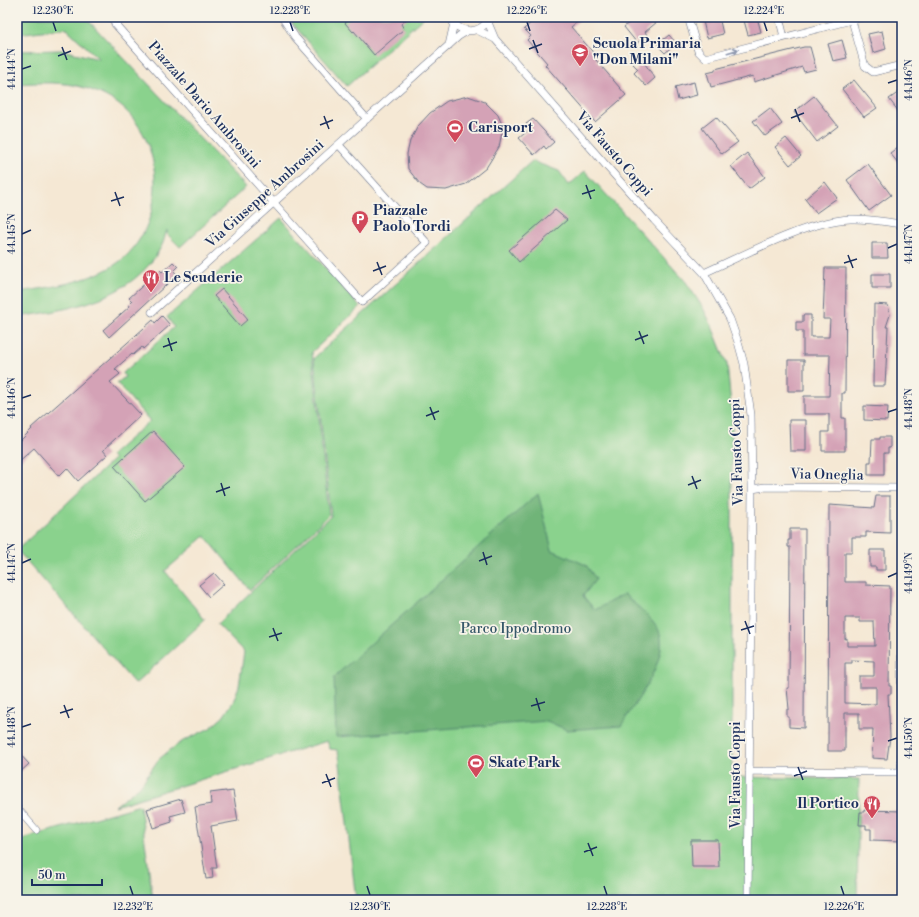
<svg xmlns="http://www.w3.org/2000/svg" width="919" height="917" viewBox="0 0 919 917" font-family="'Libre Bodoni',serif">
<style>
.green{fill:#8ad28d;stroke:#528076}
.forest{fill:#6fb478;stroke:#45726b}
.building{fill:#d4a2b6;fill-rule:evenodd}
.lines{fill:none;stroke-linecap:round;stroke-linejoin:round}
.minor-casing{stroke:#677087;stroke-width:8}
.minor{stroke:#fff;stroke-width:7}
.oneway{stroke:#8d97ae}
.ticks{fill:none;stroke:#1b2f5e;stroke-width:1.5}
.labels{text-anchor:middle;dominant-baseline:central;stroke-width:3.5;stroke-linejoin:round;paint-order:stroke}
.poi-label{font-size:14px;font-weight:bold;fill:#1b2f5e;stroke:#f7f3e8;text-anchor:start}
.street-label{font-size:14px;fill:#1b2f5e;stroke:#f7f3e8}
.park-label{font-size:14px;fill:#37586a;stroke:#f7f3e8}
.neatline{fill:none;stroke:#1b2f5e;stroke-width:1.5}
.ticks-label{font-size:10px;text-anchor:middle;fill:#1b2f5e}
</style>
<rect width="100%" height="100%" fill="#f7f3e8"/>
<filter id="ink" filterUnits="userSpaceOnUse"><feTurbulence type="fractalNoise" baseFrequency=".025" numOctaves="2"/><feDisplacementMap in="SourceGraphic" scale="8" xChannelSelector="R" yChannelSelector="G"/><feConvolveMatrix kernelMatrix="1 2 1 2 8 2 1 2 1" color-interpolation-filters="sRGB"/></filter>
<filter id="wash" filterUnits="userSpaceOnUse"><feTurbulence type="fractalNoise" baseFrequency=".012" numOctaves="4" result="noise"/><feDisplacementMap in="SourceGraphic" scale="16" xChannelSelector="R" yChannelSelector="G"/><feGaussianBlur stdDeviation="0.9" result="paint"/><feColorMatrix in="noise" values="0 0 0 0 0 0 0 0 0 0 0 0 0 0 0 0 0 1.4 0 .05"/><feComposite in="paint" operator="in"/></filter>
<g filter="url(#wash)">
<rect width="100%" height="100%" fill="#f5e8d4"/>
<!-- green -->
<path class="green" d="M17,17H85L246,187L180,247L167,234V230C165,235 164,242 161,247C134,299 69,310 17,317V292C50,288 100,280 125,257C171,214 164,125 105,96C75,81 50,82 17,84V51L62,50L99,59L66,28L17,34Z
M289,17H424L347,86L290,21Z
M532,161L559,171L569,185L585,171L686,282L703,308L711,324L727,364L732,416V777L859,779L857,900H356L339,755L337,750L330,749L327,741L115,806L140,786L158,760L170,750L183,741L210,728L223,717L233,702L239,686L244,652L217,624L331,516L314,358Z
M281,218L360,307L312,352L329,515L250,590L205,536L165,571L205,620L135,684L17,550L114,459L111,455L150,421L117,383L125,377L123,373L174,327L167,317Z
M140,805L153,900H17V843L29,837Z"/>
<!-- forest -->
<path class="forest" d="M538,493L552,550L586,565L596,579L583,596L595,610L624,594C634,604 647,613 655,624C677,651 635,702 621,726L567,730L547,721L336,737L334,677Z"/>
<g id="blocks">
<!-- building -->
<path class="building" d="M352,17H409L401,24L404,29L374,55L354,31L353,32L345,23Z
M537,17H583L571,27L598,58L596,60L626,95L595,122L545,65L547,63L527,40L531,36L524,29Z
M641,17H663L645,32L647,35L637,43L624,27L633,19L635,22Z
M702,17H719L723,34L707,38Z
M743,17H757L761,32L748,35Z
M882,31L886,49L873,53L868,34Z
M669,35L676,43L665,53L657,45Z
M842,40L847,58L833,61L828,44Z
M804,47H810L816,69L804,72L802,67L754,82L753,76L711,87L707,73L715,71V69Z
M640,57L655,78L646,86L634,73L638,69L633,64Z
M854,80L877,108L864,117L842,89Z
M694,82L697,95L678,100L675,87Z
M902,90V116L889,99Z
M468,96L485,102L498,115L503,127L499,147L486,168L466,184L446,190L427,189L420,184L408,169L407,154L410,141L418,126L430,113L447,101Z
M814,96L838,126L817,142L794,112Z
M770,108L782,124L765,136L753,121Z
M716,117L738,142L722,154L702,128Z
M533,119L554,142L546,149L544,146L534,155L519,138L530,129L526,124Z
M786,138L801,156L790,165L775,147Z
M902,144V168L890,153Z
M747,153L765,177L749,189L731,166Z
M868,164L891,195L869,211L847,180Z
M825,182L837,198L816,213L805,199Z
M555,210L567,220L519,262L509,250Z
M872,243H887L888,258H872Z
M173,262L178,267L174,271L177,275L109,337L103,330L130,306L129,304L132,301L129,298L160,270L162,272Z
M825,268H846L845,393H842V418H845V451H822V432H829V414H804V396H829L830,355H803V331H796V322H803V315H811V337H829L830,319H823Z
M872,274H890V288H872Z
M222,289L248,319L240,326L214,296Z
M874,304L888,305L890,315L886,327H888L885,386H873Z
M162,316L170,325L143,349L142,347L133,355L132,354L115,369L120,374L110,382L141,415L103,450L107,455L78,481L67,468L59,476L34,448L17,463V444L32,429L31,428L153,320L155,323Z
M788,360H804V391H788Z
M864,406L888,407L887,421L864,420Z
M789,420H806V451H790Z
M153,431L185,467L145,501L114,466Z
M880,437H890V448H888V453H884V475H868V462H871L872,439H880Z
M876,496H890V533L866,532V537H852V552H845V582H866V585L890,586L889,686H891V694H888L890,737L887,759L872,758L873,729H859V713H845V751H828L829,505L874,508ZM845,618H860V622H874L875,646H847V638L845,639ZM852,660L874,661V676H859V687H876V704L845,703V663H852Z
M790,529H805L804,728L789,727V717H787V709H789L787,688H789L790,547H788V540H790Z
M870,550H885V570H876V567H870Z
M214,573L224,584L209,597L199,585Z
M17,751L29,764L17,775Z
M226,791V792L233,791L238,821L211,826L217,868H212L213,878L206,879L195,807L211,804L210,793Z
M181,799L185,812L170,816L172,822L153,828L147,809Z
M864,810L902,811V841L871,840V829H866V825H859L860,812H864Z
M691,840H718L719,867H692Z"/>
</g>
</g>
<g filter="url(#ink)">
<use href="#blocks" fill-opacity="0" stroke="#677087" stroke-width="1"/>
<g class="lines">
<!-- minor casing -->
<g class="minor-casing">
<path id="minor" d="M112,17L115,24L362,302L427,243L339,145
M282,17L295,37L367,119
M451,17L458,27C469,34 484,31 489,17
M688,17L698,51L705,58L863,17
M779,17L784,37
M851,17L865,66L873,72L902,65
M487,20L495,39L654,220L704,273L730,319L738,342L744,364L751,415L752,489L748,900
M115,24L123,17
M477,30L495,39
M449,45L454,23
M704,273C744,255 807,221 850,219C867,218 885,222 902,224
M152,312L459,36L467,31
M752,489L765,487L902,488
M749,771L902,772
M901,772L902,566
M17,808L36,830"/>
</g>
<!-- minor -->
<use href="#minor" class="minor"/>
</g>
<!-- one-way arrows -->
<defs><path id="oneway-shaft" d="M-6 0H5M1.5-3L5.5 0L1.5 3" fill="none" stroke-width="1.6" stroke-linecap="round" stroke-linejoin="round"/></defs>
<use class="oneway" href="#oneway-shaft" transform="translate(733 51) rotate(-16)"/>
</g>
<!-- ticks -->
<path class="ticks" d="M53,22L56,31M290,22L293,31M527,22L530,31M764,22L767,31M533,40L538,53M62,47L67,60M529,49L542,44M58,56L71,51M22,69L31,66M888,83L897,80M795,109L800,122M324,116L329,129M791,118L804,113M320,125L333,120M586,185L591,199M115,192L120,206M582,194L595,190M111,201L124,197M22,234L31,230M888,248L897,244M848,255L853,268M377,262L382,275M844,263L857,259M373,271L386,266M639,331L644,344M168,338L172,351M635,340L648,335M163,347L177,342M22,398L31,395M430,407L435,420M888,412L897,409M426,416L439,411M692,476L697,489M221,483L225,496M688,485L701,480M216,492L230,487M483,552L487,565M479,561L492,556M22,563L31,559M888,577L897,573M745,621L750,634M273,628L278,641M741,630L754,626M269,637L282,633M536,698L540,711M64,705L69,718M531,706L545,702M60,713L73,709M22,727L31,724M888,741L897,738M798,767L803,780M326,774L331,787M794,776L807,771M322,783L335,778M588,843L593,856M584,852L597,847M130,886L133,895M367,886L370,895M604,886L607,895M841,886L844,895"/>
<!-- icons -->
<defs>
<g id="school-pin" transform="scale(0.9)"><path d="M0 17L-7.5 6A9.5 9.5 0 1 1 7.5 6Z" fill="#d1495b" stroke="#f7f3e8"/><path d="M0-5L7-2L0 1L-7-2ZM-4 1L0 2.5L4 1V4Q0 6-4 4Z" fill="#fff"/></g>
<g id="stadium-pin" transform="scale(0.9)"><path d="M0 17L-7.5 6A9.5 9.5 0 1 1 7.5 6Z" fill="#d1495b" stroke="#f7f3e8"/><path d="M0-5a6.5 5 0 1 0 0 10a6.5 5 0 1 0 0-10ZM-3.5-1.8h7v3.6h-7Z" fill="#fff"/></g>
<g id="parking-pin" transform="scale(0.9)"><path d="M0 17L-7.5 6A9.5 9.5 0 1 1 7.5 6Z" fill="#d1495b" stroke="#f7f3e8"/><path d="M-3.5-5.5H1a3.5 3.5 0 0 1 0 7H-1V5.5H-3.5ZM-1-3.4V-.6H.8a1.4 1.4 0 0 0 0-2.8Z" fill="#fff"/></g>
<g id="restaurant-pin" transform="scale(0.9)"><path d="M0 17L-7.5 6A9.5 9.5 0 1 1 7.5 6Z" fill="#d1495b" stroke="#f7f3e8"/><path d="M-5-6h1v4h1v-4h1v4h1v-4h1v5L-1.5 .5V6h-2V.5L-5-1ZM5-6V6H3V1.5H1.5Q1.5-4 5-6Z" fill="#fff"/></g>
</defs>
<g fill-rule="evenodd">
<use href="#school-pin" x="580" y="52"/>
<use href="#stadium-pin" x="455" y="128"/>
<use href="#parking-pin" x="360" y="219"/>
<use href="#restaurant-pin" x="151" y="278"/>
<use href="#stadium-pin" x="476" y="763"/>
<use href="#restaurant-pin" x="872" y="804"/>
</g>
<g class="labels">
<!-- poi labels -->
<g class="poi-label">
<text x="593" y="44">Scuola Primaria<tspan x="593" dy="16">"Don Milani"</tspan></text>
<text x="468" y="128">Carisport</text>
<text x="373" y="211">Piazzale<tspan x="373" dy="16">Paolo Tordi</tspan></text>
<text x="164" y="278">Le Scuderie</text>
<text x="489" y="763">Skate Park</text>
<text x="859" y="804" text-anchor="end">Il Portico</text>
</g>
<!-- street labels -->
<g class="street-label">
<text transform="translate(204 105) rotate(49)">Piazzale Dario Ambrosini</text>
<text transform="translate(614 154) rotate(49)">Via Fausto Coppi</text>
<text transform="translate(265 194) rotate(-42)">Via Giuseppe Ambrosini</text>
<text transform="translate(737 452) rotate(-92)">Via Fausto Coppi</text>
<text transform="translate(827 475) rotate(1)">Via Oneglia</text>
<text transform="translate(736 775) rotate(-90)">Via Fausto Coppi</text>
</g>
<!-- park labels -->
<g class="park-label">
<text x="516" y="629">Parco Ippodromo</text>
</g>
</g>
<!-- margin -->
<rect width="919" height="917" fill="none" stroke="#f7f3e8" stroke-width="44"/>
<!-- scale -->
<path d="M32 879v6h70v-6" fill="none" stroke="#1b2f5e" stroke-width="2"/>
<text x="38" y="879" font-size="12" fill="#1b2f5e" stroke="#f7f3e8" stroke-width="3" paint-order="stroke">50 m</text>
<rect x="22" y="22" width="875" height="873" class="neatline"/>
<g class="ticks-label">
<text x="53" y="14">12.230°E</text>
<text x="290" y="14">12.228°E</text>
<text x="527" y="14">12.226°E</text>
<text x="764" y="14">12.224°E</text>
<text transform="translate(11 69) rotate(-90)" y="4">44.144°N</text>
<text transform="translate(908 80) rotate(-90)" y="4">44.146°N</text>
<text transform="translate(11 234) rotate(-90)" y="4">44.145°N</text>
<text transform="translate(908 244) rotate(-90)" y="4">44.147°N</text>
<text transform="translate(11 398) rotate(-90)" y="4">44.146°N</text>
<text transform="translate(908 409) rotate(-90)" y="4">44.148°N</text>
<text transform="translate(11 563) rotate(-90)" y="4">44.147°N</text>
<text transform="translate(908 573) rotate(-90)" y="4">44.149°N</text>
<text transform="translate(11 727) rotate(-90)" y="4">44.148°N</text>
<text transform="translate(908 738) rotate(-90)" y="4">44.150°N</text>
<text x="133" y="910">12.232°E</text>
<text x="370" y="910">12.230°E</text>
<text x="607" y="910">12.228°E</text>
<text x="844" y="910">12.226°E</text>
</g>
</svg>
